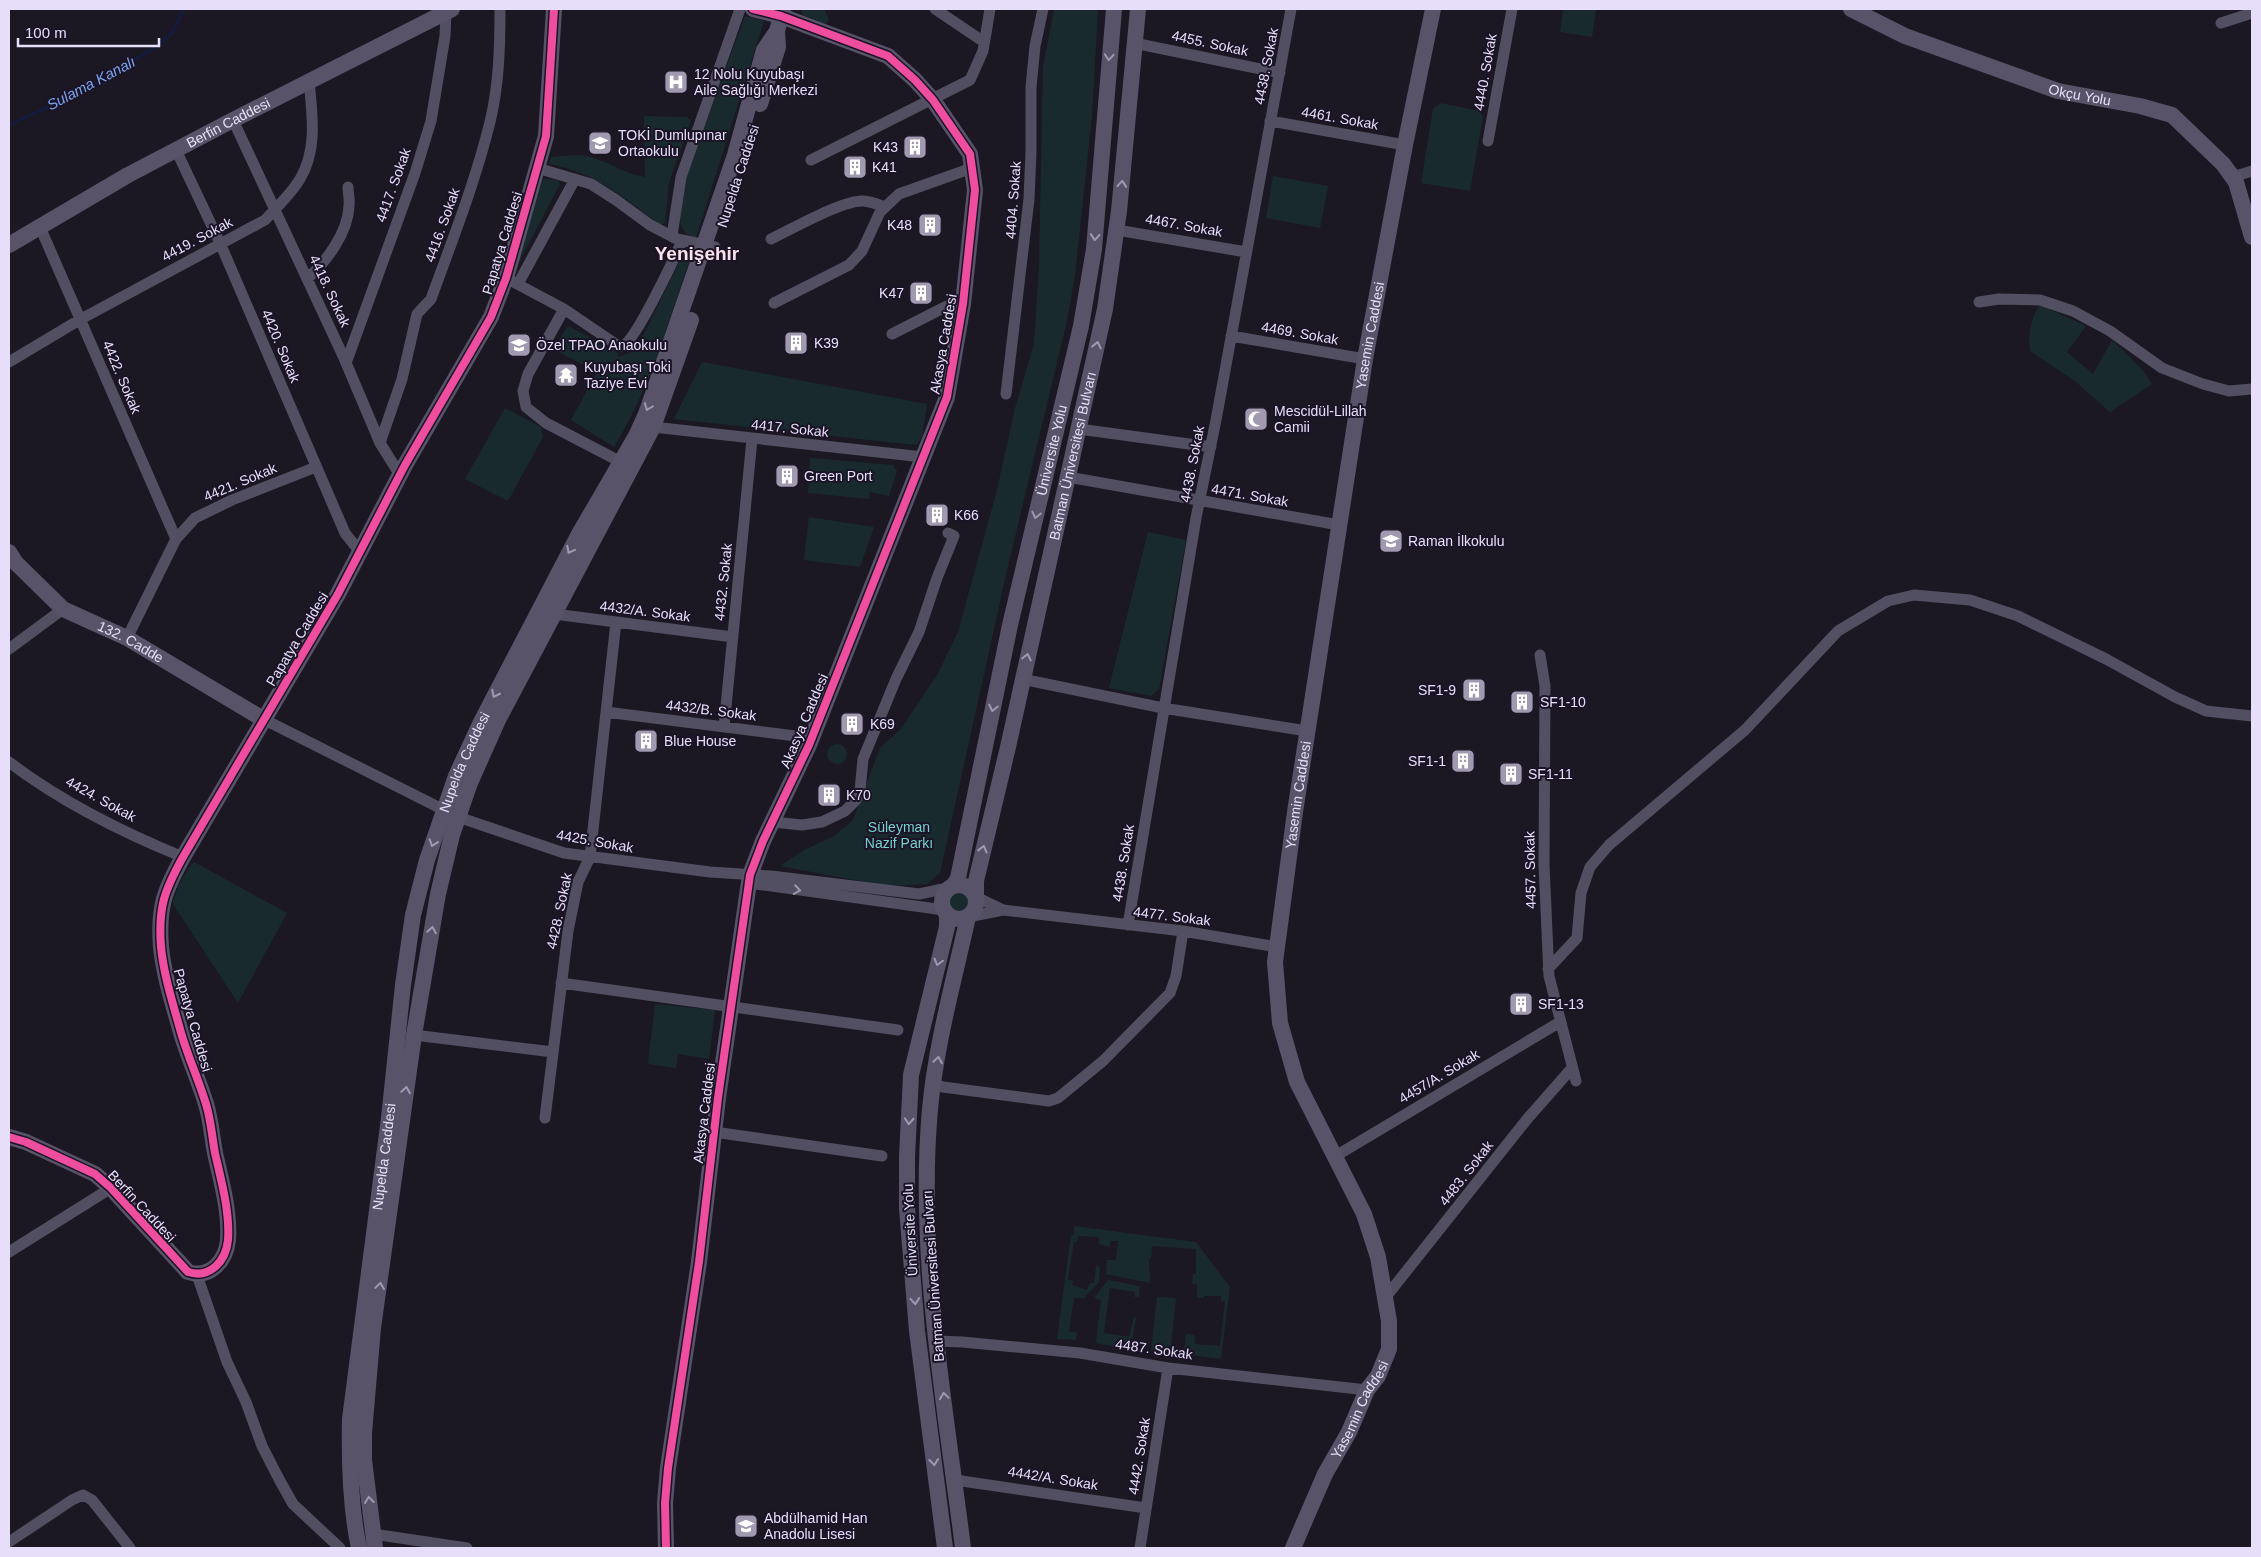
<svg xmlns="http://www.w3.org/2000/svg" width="2261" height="1557" viewBox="0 0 2261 1557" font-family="Arial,sans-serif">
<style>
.green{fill:#192a2f}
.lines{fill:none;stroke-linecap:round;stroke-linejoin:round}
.stream{stroke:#141b3f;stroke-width:3}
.street{stroke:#534f62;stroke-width:11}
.secondary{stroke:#585368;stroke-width:16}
.cycleway-casing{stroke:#1b1427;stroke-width:11}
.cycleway{stroke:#ef4d9e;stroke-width:8}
.oneway{stroke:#a099b1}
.oneway2{stroke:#9d97ae}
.labels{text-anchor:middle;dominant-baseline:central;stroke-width:4;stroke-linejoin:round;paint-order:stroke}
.street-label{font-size:14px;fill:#e7dffa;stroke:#1b1427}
.poi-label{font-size:14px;fill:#e7dffa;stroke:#1b1427;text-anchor:start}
.park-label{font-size:14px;fill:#74d1cb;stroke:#1b1427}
.water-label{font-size:15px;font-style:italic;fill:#7ba3ec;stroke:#1b1427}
.district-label{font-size:19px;font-weight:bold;fill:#fbe1ec;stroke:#1b1427}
</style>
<rect width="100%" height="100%" fill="#1c1823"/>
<!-- green -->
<path class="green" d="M801,9H824L829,19L826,24L803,15Z
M1054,9H1098L1092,116L1075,275L1067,321L1007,570L940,873L927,884L887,886L780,866L804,850L834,836L853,820L880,748L901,729L937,675L958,632L997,490L1015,408L1034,344L1039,266L1043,67Z
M1563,9H1596L1592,37L1560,32Z
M745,16L764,21L696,238L686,234L681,226L680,217L683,185Z
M1440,103L1479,111L1483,117L1470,191L1421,183L1433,109Z
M644,116L687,117L691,120L669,183L665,223L659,225C627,198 591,171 549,164L551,157C566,156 583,153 597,159C615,165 625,174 645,177Z
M1273,176L1328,186L1320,228L1266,218Z
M545,179L557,180L560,184L516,268H514L542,181Z
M681,258L689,261C668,324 649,390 614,447L571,420L597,372L553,349L568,326L616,351L619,357L631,352L645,332Z
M2040,305L2086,326L2067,352L2093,374L2112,340L2142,369L2152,384L2110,412L2076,382L2030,351C2028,335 2030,319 2040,305Z
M702,362L927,404L922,437L916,445L674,419Z
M505,408L541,427L543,437L508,501L465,479Z
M810,458L893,465L897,471L889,496L870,492L869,499L808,493Z
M809,517L874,527L860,567L804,560Z
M1148,532L1186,540L1159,689L1151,696L1109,688Z
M827 754a10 10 0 1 1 20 0a10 10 0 1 1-20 0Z
M194,862L287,913L238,1003L173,904C174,894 186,869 194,862Z
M947 902a13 13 0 1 1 26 0a13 13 0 1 1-26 0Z
M655,1004L715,1010L709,1059L678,1054L676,1068L648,1064Z
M1074,1226L1196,1242L1230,1287L1221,1359L1184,1354L1186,1334L1194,1335L1195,1344L1220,1346L1225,1301H1221V1296H1204V1298H1197V1284H1192L1193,1274H1196V1249L1152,1246L1151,1258L1149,1259L1150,1283L1106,1274L1107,1260H1116L1118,1241H1110V1247L1099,1244V1237L1078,1236L1077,1242H1074L1068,1279L1073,1281L1072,1285L1087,1290L1090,1283H1094L1096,1266L1100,1267L1099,1282L1084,1298H1074L1069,1331L1077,1333L1076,1340L1057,1339L1071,1234L1074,1235Z
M1108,1280L1140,1286L1139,1297H1134L1135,1292L1110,1288L1104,1333L1129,1337L1134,1317H1136L1131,1349L1096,1343L1101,1300L1094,1298Z
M1157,1297L1176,1298L1170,1354L1151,1351Z"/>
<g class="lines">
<!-- stream -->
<path class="stream" d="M9,125L89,88L157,46L172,33L184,9"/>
<!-- street -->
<path class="street" d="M935,9L984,42
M2221,23L2252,13
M1134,43L1280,73
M233,120L344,358L380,443L400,475
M1270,121L1405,145
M1488,141L1512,9
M176,150L220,243L345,533L360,552
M811,160L970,80L983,51L990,9
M537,168L591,184L616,200L650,225L677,239L715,247
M2231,175H2239L2252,171
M40,227L176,539
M1117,230L1246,252
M672,236L681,177L740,9
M771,239C792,229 841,201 862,201C870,201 877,204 885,207
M506,278L564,309L617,345L623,346C637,338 674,259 682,241
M307,279C326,262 348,233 349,206C350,200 348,193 348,187
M518,284L575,179
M1979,302L1999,299L2040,300L2073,311L2110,331L2162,368L2203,384L2229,391L2252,389
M774,303L849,265L862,251L880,212L899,194L972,168
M564,309L528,374L523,391L526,407L546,423L621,462
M892,334L947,306L963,304
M1231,336L1365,359
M9,362L81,319L265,220C277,207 291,194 300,179C318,149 312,113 309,81
M346,363L415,173L431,121L445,36L446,12
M1006,394L1029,199L1031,152V87L1035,46L1043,9
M653,427L923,457
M1079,429L1211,447
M380,443L402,379L417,314L431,299C452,241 475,183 490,122C499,85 500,47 500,9
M1068,477L1339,525
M554,614L733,637
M127,638L170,551L176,539L195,518L232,500L316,467
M9,649L63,609
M1540,655L1545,686L1544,865L1549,976L1576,1081
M1022,679L1163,708L1307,731
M606,712L811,738
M263,719L458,817L564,853L710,872L771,876L919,894L948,888
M724,727L752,439
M9,762C59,800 124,833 183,857
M773,822L802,825L822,822L845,811L856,800L860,791L863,759L896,679L919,632L937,578L954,536L948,533
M749,883L944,910
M1003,910L1183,931L1277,947
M968,917L1003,910L976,897
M1128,925L1196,518L1216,420L1291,9
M1548,969L1577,938L1581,893L1590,867L1609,845L1745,730L1838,631L1888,601L1914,595L1970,600L2018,616L2106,659L2175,697L2206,711L2252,716
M561,983L898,1030
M414,1035L553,1052
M934,1084L943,1087L1049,1101L1058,1098L1103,1061L1170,993L1176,976L1183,931
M545,1118L568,931L578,882L590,857L616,622
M714,1132L882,1156
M1334,1157L1560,1022
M9,1252L111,1188
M197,1275L227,1362L246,1402L262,1446L280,1481L293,1504L340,1548
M1385,1298L1528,1118L1572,1068
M937,1341L962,1342L1080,1353L1168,1368L1367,1390
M955,1480L1146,1508
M373,1534L467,1548
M9,1542L72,1500L83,1495L92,1500L130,1548
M1140,1548L1168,1368"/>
<!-- secondary -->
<g class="secondary">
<path id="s1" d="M1851,9L1905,36L2058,91L2140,106L2172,115L2223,164L2236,182L2252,237"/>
<path d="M760,104L778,47L777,31"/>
<path id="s2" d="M9,245L128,175L233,120L452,9"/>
<path id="s3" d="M9,552L16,563L63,609L127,638L263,719"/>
<circle cx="959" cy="902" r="17"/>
<path id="s4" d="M954,885L958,878L1010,625L1081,326L1094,249L1114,9"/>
<path id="s5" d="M976,897V881L1008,747L1105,309L1119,211L1138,9"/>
<path d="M9,1137L26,1142L95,1174L111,1188L188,1272C210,1279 226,1261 228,1240C230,1211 221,1180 215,1153C212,1137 211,1120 206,1104C199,1081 189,1059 182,1036C174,1007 164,977 161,947C158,908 164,891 183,857L338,594L405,465L491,317L506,278L546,136L554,9"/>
<path id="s6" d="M359,1548C350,1506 349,1462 350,1419L389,1118L403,985L413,915L427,860L456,776L480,724L579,534L636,436L646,414L735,155L764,50L777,31L783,9"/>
<path d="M375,1548L364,1460V1433L373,1328L414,1035L438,894L452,835L470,783L498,720L653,427L691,320"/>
<path d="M666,1548L665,1503L668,1468L699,1262L718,1098L750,875L763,841L809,745L947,397L963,304L975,190L970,154L933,100L915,80L888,56L781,16L753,9"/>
<path d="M945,1548L917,1331L907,1208V1157L911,1075L947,927V915"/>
<path d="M963,1548C945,1403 917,1256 930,1109C936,1044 954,980 968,917"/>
<path id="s7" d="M1293,1548L1325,1474L1349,1432L1367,1390L1378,1376L1389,1349V1321L1378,1257L1364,1214L1297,1082L1280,1023L1275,962L1295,812L1365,359L1405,145L1433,9"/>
</g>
<!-- cycleway casing -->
<g class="cycleway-casing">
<path id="cycleway" d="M9,1137L26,1142L95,1174L111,1188L188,1272C210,1279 226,1261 228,1240C230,1211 221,1180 215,1153C212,1137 211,1120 206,1104C199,1081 189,1059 182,1036C174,1007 164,977 161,947C158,908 164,891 183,857L338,594L405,465L491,317L506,278L546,136L554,9
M666,1548L665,1503L668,1468L699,1262L718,1098L750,875L763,841L809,745L947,397L963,304L975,190L970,154L933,100L915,80L888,56L781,16L753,9"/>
</g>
<!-- cycleway -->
<use href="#cycleway" class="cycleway"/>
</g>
<!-- one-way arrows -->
<defs><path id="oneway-chevron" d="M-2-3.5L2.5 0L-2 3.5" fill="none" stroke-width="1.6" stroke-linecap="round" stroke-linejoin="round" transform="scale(1.25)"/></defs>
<g class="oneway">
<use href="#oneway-chevron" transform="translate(1109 57) rotate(94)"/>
<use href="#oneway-chevron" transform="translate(1122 184) rotate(-85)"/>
<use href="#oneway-chevron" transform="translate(1095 237) rotate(95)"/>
<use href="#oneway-chevron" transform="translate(1097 345) rotate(-78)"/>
<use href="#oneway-chevron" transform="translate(648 407) rotate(111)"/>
<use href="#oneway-chevron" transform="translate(1036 515) rotate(103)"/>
<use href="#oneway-chevron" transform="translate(570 550) rotate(118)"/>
<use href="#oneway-chevron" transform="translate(1027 657) rotate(-78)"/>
<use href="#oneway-chevron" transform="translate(495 694) rotate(117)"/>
<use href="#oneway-chevron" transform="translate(993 708) rotate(102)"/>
<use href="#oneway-chevron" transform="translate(433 843) rotate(109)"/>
<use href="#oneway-chevron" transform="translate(983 849) rotate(-76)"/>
<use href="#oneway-chevron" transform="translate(432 930) rotate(-81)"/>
<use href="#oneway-chevron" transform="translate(938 962) rotate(105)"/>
<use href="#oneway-chevron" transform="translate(938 1060) rotate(-81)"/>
<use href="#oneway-chevron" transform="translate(406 1090) rotate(-81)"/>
<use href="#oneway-chevron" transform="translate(909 1121) rotate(93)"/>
<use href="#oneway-chevron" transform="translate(380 1286) rotate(-82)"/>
<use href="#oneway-chevron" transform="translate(915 1301) rotate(85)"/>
<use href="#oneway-chevron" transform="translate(944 1396) rotate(-98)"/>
<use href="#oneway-chevron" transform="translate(934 1462) rotate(83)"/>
<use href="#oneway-chevron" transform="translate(369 1500) rotate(-97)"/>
</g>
<use class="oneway2" href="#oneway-chevron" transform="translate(797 890) rotate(9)"/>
<!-- icons -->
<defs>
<g id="hospital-square" transform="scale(1.25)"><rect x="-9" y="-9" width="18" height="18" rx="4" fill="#a099af" stroke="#1b1427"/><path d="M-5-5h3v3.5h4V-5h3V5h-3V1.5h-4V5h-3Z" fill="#fff"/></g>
<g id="school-square" transform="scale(1.25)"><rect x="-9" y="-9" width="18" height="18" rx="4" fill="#a099af" stroke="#1b1427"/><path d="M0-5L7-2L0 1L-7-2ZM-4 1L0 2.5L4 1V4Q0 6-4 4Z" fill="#fff"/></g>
<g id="building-square" transform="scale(1.25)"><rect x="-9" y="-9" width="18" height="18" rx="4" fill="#a099af" stroke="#1b1427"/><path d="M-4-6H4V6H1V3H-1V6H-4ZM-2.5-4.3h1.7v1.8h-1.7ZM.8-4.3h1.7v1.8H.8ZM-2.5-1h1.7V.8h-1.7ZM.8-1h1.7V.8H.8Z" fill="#fff"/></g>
<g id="temple-square" transform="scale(1.25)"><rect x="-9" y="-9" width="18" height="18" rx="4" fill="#a099af" stroke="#1b1427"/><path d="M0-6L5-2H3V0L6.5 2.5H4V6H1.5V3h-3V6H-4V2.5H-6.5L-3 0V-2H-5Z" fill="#fff"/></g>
<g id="mosque-square" transform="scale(1.25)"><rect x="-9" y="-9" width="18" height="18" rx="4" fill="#a099af" stroke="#1b1427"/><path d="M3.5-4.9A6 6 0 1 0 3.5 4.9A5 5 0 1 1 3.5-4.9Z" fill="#fff"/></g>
</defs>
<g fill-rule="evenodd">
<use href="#hospital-square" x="676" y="82"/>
<use href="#school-square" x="600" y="143"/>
<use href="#building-square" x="915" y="147"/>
<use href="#building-square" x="855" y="167"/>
<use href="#building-square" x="930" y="225"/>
<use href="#building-square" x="921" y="293"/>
<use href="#building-square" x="796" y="343"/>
<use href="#school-square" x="519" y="345"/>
<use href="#temple-square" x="566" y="375"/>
<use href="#mosque-square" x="1256" y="419"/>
<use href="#building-square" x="787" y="476"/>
<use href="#building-square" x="937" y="515"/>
<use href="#school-square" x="1391" y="541"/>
<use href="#building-square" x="1474" y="690"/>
<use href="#building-square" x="1522" y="702"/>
<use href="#building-square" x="852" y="724"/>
<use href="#building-square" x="646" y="741"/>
<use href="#building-square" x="1463" y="761"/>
<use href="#building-square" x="1511" y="774"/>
<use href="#building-square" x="829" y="795"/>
<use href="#building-square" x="1521" y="1004"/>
<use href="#school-square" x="746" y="1526"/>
</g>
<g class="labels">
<!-- street labels -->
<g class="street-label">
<text transform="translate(1210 43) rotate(12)">4455. Sokak</text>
<text transform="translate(1266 66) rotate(-79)">4438. Sokak</text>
<text transform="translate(1485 72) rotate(-80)">4440. Sokak</text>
<text stroke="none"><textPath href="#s1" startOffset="245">Okçu Yolu</textPath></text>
<text transform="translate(1340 118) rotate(10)">4461. Sokak</text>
<text stroke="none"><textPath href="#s2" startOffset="251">Berfin Caddesi</textPath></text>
<text transform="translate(738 176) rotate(-72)">Nupelda Caddesi</text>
<text transform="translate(393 185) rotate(-70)">4417. Sokak</text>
<text transform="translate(1013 200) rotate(-86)">4404. Sokak</text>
<text transform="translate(442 225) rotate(-70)">4416. Sokak</text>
<text transform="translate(1184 225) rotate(10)">4467. Sokak</text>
<text transform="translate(197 239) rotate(-28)">4419. Sokak</text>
<text transform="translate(502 243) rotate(-73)">Papatya Caddesi</text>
<text transform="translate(330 291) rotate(65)">4418. Sokak</text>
<text transform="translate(1300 333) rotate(10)">4469. Sokak</text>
<text stroke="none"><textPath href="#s7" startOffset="1264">Yasemin Caddesi</textPath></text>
<text transform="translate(943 344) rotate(-80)">Akasya Caddesi</text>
<text transform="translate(281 346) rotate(67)">4420. Sokak</text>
<text transform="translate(122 377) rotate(67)">4422. Sokak</text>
<text transform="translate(790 428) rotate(6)">4417. Sokak</text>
<text stroke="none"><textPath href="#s4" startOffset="446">Üniversite Yolu</textPath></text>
<text stroke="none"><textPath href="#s5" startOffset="452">Batman Üniversitesi Bulvarı</textPath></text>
<text transform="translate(1192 464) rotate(-79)">4438. Sokak</text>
<text transform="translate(240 482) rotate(-23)">4421. Sokak</text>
<text transform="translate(1250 495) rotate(10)">4471. Sokak</text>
<text transform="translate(723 582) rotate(-84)">4432. Sokak</text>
<text transform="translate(645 611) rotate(7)">4432/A. Sokak</text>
<text transform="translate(297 639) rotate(-59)">Papatya Caddesi</text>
<text stroke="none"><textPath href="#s3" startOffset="154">132. Cadde</textPath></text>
<text transform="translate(711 710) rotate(7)">4432/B. Sokak</text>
<text transform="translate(804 721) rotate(-67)">Akasya Caddesi</text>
<text stroke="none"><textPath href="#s6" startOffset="799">Nupelda Caddesi</textPath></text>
<text stroke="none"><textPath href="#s7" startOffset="799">Yasemin Caddesi</textPath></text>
<text transform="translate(101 799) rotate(29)">4424. Sokak</text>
<text transform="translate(595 841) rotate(10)">4425. Sokak</text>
<text transform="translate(1123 863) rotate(-81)">4438. Sokak</text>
<text transform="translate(1530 870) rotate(-91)">4457. Sokak</text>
<text transform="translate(559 911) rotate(-78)">4428. Sokak</text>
<text transform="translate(1172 916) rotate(7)">4477. Sokak</text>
<text transform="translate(193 1020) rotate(74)">Papatya Caddesi</text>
<text transform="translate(1439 1076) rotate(-31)">4457/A. Sokak</text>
<text transform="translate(704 1113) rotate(-83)">Akasya Caddesi</text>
<text stroke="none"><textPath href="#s6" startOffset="394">Nupelda Caddesi</textPath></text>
<text transform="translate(1466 1173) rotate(-52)">4483. Sokak</text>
<text transform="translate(142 1206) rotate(47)">Berfin Caddesi</text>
<text transform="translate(910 1230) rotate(-93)">Üniversite Yolu</text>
<text transform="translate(933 1276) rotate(-94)">Batman Üniversitesi Bulvarı</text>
<text transform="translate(1154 1349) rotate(8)">4487. Sokak</text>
<text stroke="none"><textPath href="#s7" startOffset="154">Yasemin Caddesi</textPath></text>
<text transform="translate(1139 1456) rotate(-81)">4442. Sokak</text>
<text transform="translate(1053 1478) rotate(9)">4442/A. Sokak</text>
</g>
<!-- poi labels -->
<g class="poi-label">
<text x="694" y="74">12 Nolu Kuyubaşı<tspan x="694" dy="16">Aile Sağlığı Merkezi</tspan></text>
<text x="618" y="135">TOKİ Dumlupınar<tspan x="618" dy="16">Ortaokulu</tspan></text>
<text x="898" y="147" text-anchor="end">K43</text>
<text x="872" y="167">K41</text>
<text x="912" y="225" text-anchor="end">K48</text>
<text x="904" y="293" text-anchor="end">K47</text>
<text x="814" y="343">K39</text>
<text x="536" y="345">Özel TPAO Anaokulu</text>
<text x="584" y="367">Kuyubaşı Toki<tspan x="584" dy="16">Taziye Evi</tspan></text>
<text x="1274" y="411">Mescidül-Lillah<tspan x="1274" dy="16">Camii</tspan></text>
<text x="804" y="476">Green Port</text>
<text x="954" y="515">K66</text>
<text x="1408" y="541">Raman İlkokulu</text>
<text x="1456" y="690" text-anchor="end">SF1-9</text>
<text x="1540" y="702">SF1-10</text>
<text x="870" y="724">K69</text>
<text x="664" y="741">Blue House</text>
<text x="1446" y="761" text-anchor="end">SF1-1</text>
<text x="1528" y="774">SF1-11</text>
<text x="846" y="795">K70</text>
<text x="1538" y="1004">SF1-13</text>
<text x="764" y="1518">Abdülhamid Han<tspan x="764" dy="16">Anadolu Lisesi</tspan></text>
</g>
<!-- park labels -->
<g class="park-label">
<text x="899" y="827">Süleyman<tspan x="899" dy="16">Nazif Parkı</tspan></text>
</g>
<!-- water labels -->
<g class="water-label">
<text transform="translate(91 83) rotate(-28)">Sulama Kanalı</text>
</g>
<!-- district labels -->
<g class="district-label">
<text x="697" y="253">Yenişehir</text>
</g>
</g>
<!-- border -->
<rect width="2261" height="1557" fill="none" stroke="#e7dffa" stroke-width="20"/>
<!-- scale -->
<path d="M18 38v8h141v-8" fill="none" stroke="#e7dffa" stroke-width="2.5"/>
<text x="25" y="38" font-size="15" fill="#e7dffa" stroke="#1b1427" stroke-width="4" paint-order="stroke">100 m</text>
</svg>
